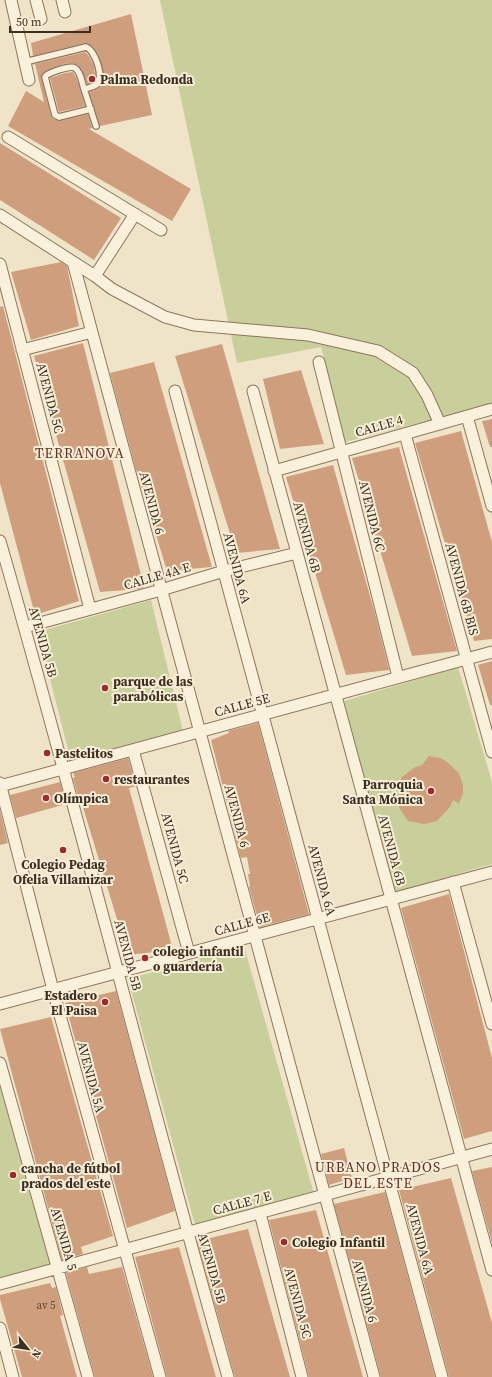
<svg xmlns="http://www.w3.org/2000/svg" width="492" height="1377" viewBox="0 0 492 1377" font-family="'Source Serif 4',serif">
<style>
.green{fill:#c9cf9b}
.building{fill:#cf9f7d}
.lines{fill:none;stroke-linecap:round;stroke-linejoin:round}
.service-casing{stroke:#8d765c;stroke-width:8}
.minor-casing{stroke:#8d765c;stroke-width:13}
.service{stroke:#faf1dc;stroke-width:5.5}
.minor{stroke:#faf1dc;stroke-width:11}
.poi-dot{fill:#9e2a2b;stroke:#f7eed8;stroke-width:1.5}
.labels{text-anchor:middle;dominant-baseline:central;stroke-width:4;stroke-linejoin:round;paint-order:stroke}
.number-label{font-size:11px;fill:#624a37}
.poi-label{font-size:13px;font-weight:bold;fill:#3d2e20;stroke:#f7eed8;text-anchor:start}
.street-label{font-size:13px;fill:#3d2e20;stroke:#f7eed8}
.neighbourhood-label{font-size:14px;letter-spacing:1px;fill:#6b2e1e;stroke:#f7eed8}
</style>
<rect width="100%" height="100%" fill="#f0e4c8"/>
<!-- green -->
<path class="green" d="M160,0H492V404L345,442L321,347L237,363Z
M151,600L183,731L71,761L38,632Z
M458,667L492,782V864L390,894L341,702Z
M244,946L314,1194L195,1225L128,979Z
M0,1084L52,1267L0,1279Z"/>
<!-- building -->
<path class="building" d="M131,14L152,115L100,126L89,92L98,89L102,84L103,70L99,57L93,47L85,43L33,56L31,43Z
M85,52L89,56L94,66L95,76L93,82L87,84L82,70L78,65L73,63L63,64L53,68L45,72L41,76L51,116L53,119L60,121L88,114L92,128L89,129L191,189L172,221L8,126L26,91L44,102L35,64Z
M73,72L77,79L85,106L59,112L50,78L65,73Z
M0,143L121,218L94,260L0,200Z
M61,262L67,266L79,326L31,340L11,272Z
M3,306L79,601L35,615L0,483V307Z
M83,343L144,587L139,589L100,592L34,356Z
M222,344L280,549L236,553L175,356Z
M154,362L212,567L167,571L135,466L110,373Z
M301,370L324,444L280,449L263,379Z
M492,419V447H490L482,421Z
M461,431L492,542V639L474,641L415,443Z
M399,447L400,451L457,651L412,656L352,458Z
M333,465L376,617L389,670L346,675L286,477Z
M492,661V705H490L478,665Z
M258,723L309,914L260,927L249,887L250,886L248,874H250L247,857L241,858L240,855L211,740L229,733L228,731Z
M429,756L440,758L446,761L459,773L463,785V793L459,804L453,800L450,807L437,821L424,824L408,821L400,809L395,796L401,794L400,782L402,777L415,767L422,765Z
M128,758L136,786L129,788L173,950L128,955L81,801L79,800L73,778L75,777L73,773Z
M60,782L66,804L16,818L10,795Z
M0,811L8,843L0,845Z
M449,894L492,1058V1131L464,1139L401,908Z
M116,991L175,1211L127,1228L65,1003Z
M51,1017L113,1236L81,1247L83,1254L62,1260L0,1029Z
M344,1148L352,1178L329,1185L321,1154Z
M492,1167V1243L472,1171Z
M451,1178L492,1323V1377H449L399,1190Z
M385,1192L435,1377H381L334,1204Z
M316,1210L363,1377H309L269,1220Z
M248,1229L290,1377H235L197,1241Z
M179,1247L216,1377H167L135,1257Z
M87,1267L89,1274L122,1267L153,1377H95L66,1273Z
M50,1283L52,1288L56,1287L63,1315L60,1316L77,1377H22L0,1299V1295Z"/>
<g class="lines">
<!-- service casing -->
<g class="service-casing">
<path id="service" d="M25,62L86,47C95,50 105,78 96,85C93,87 87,88 84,89L96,126
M84,89C82,83 81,72 75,68C70,65 47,73 45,77L55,115L59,117L91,109"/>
</g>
<!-- minor casing -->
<g class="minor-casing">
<path id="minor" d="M11,0L29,80
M36,0L41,19
M62,0L65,12
M8,137L161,230
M0,215L95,276L112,289L165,317L194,325L308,335L378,351L413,373L427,395L440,424
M73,262L374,1377
M0,264L90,609
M95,276L135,214
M22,350L92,332
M319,362L398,677
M175,391L442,1377
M253,391L492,1270
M467,416L492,506
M405,434L492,752
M274,471L492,409
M0,541C80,819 149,1099 228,1377
M25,627L161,590L224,571L297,553
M133,750L189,953
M0,783L53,990L160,1377
M0,786L492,652
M453,882L492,1024
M0,1004L492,872
M0,1063L88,1377
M260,1213L302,1377
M0,1284L492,1149
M0,1328L13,1377"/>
</g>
<!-- service -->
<use href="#service" class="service"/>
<!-- minor -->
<use href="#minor" class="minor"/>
</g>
<!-- markers -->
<g class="poi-dot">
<circle cx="92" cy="79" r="4"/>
<circle cx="105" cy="688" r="4"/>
<circle cx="47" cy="753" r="4"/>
<circle cx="106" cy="779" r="4"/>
<circle cx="431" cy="791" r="4"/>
<circle cx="46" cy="798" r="4"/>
<circle cx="63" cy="850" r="4"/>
<circle cx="145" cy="958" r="4"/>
<circle cx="105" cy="1002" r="4"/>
<circle cx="13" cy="1175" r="4"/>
<circle cx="284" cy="1242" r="4"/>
</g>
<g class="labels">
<!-- number labels -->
<g class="number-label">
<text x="46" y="1305">av 5</text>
</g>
<!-- poi labels -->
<g class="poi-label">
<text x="100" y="79">Palma Redonda</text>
<text x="113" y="681">parque de las<tspan x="113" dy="15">parabólicas</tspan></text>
<text x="55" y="753">Pastelitos</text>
<text x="114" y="779">restaurantes</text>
<text x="423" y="784" text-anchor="end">Parroquia<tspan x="423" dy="15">Santa Mónica</tspan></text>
<text x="54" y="798">Olímpica</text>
<text x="63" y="864" text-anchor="middle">Colegio Pedag<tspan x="63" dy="15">Ofelia Villamizar</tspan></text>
<text x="153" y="951">colegio infantil<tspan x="153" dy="15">o guardería</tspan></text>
<text x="97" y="995" text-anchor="end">Estadero<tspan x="97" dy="15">El Paisa</tspan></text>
<text x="21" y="1168">cancha de fútbol<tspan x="21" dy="15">prados del este</tspan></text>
<text x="292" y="1242">Colegio Infantil</text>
</g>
<!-- street labels -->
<g class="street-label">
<text transform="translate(50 398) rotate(75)">AVENIDA 5C</text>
<text transform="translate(379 426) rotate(-16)">CALLE 4</text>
<text transform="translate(152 503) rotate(75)">AVENIDA 6</text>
<text transform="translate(372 516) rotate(76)">AVENIDA 6C</text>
<text transform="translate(307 537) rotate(75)">AVENIDA 6B</text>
<text transform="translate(237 568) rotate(75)">AVENIDA 6A</text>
<text transform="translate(157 576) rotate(-16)">CALLE 4A E</text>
<text transform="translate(462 589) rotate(75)">AVENIDA 6B BIS</text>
<text transform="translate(43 642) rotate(74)">AVENIDA 5B</text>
<text transform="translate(242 705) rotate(-15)">CALLE 5E</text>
<text transform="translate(237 816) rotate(75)">AVENIDA 6</text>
<text transform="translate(175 848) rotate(75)">AVENIDA 5C</text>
<text transform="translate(392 850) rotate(75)">AVENIDA 6B</text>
<text transform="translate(322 880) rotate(75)">AVENIDA 6A</text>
<text transform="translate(242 924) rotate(-15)">CALLE 6E</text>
<text transform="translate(128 955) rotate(75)">AVENIDA 5B</text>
<text transform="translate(91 1077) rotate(75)">AVENIDA 5A</text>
<text transform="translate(242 1203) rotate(-15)">CALLE 7 E</text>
<text transform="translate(64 1239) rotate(74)">AVENIDA 5</text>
<text transform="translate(420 1239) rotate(75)">AVENIDA 6A</text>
<text transform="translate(212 1268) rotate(74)">AVENIDA 5B</text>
<text transform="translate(365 1291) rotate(75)">AVENIDA 6</text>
<text transform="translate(298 1303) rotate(75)">AVENIDA 5C</text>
</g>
<!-- neighbourhood labels -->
<g class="neighbourhood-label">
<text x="80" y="453">TERRANOVA</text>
<text x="378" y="1167">URBANO PRADOS<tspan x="378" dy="16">DEL ESTE</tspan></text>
</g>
</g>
<!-- north arrow -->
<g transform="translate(28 1349) rotate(120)" stroke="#f7eed8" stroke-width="3" paint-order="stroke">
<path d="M0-3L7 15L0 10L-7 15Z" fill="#3d2e20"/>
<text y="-6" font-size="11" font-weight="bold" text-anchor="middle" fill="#3d2e20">N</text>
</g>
<!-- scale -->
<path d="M10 26v6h80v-6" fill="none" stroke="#3d2e20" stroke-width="2"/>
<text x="16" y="26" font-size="12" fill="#3d2e20" stroke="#f7eed8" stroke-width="3" paint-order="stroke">50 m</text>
</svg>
